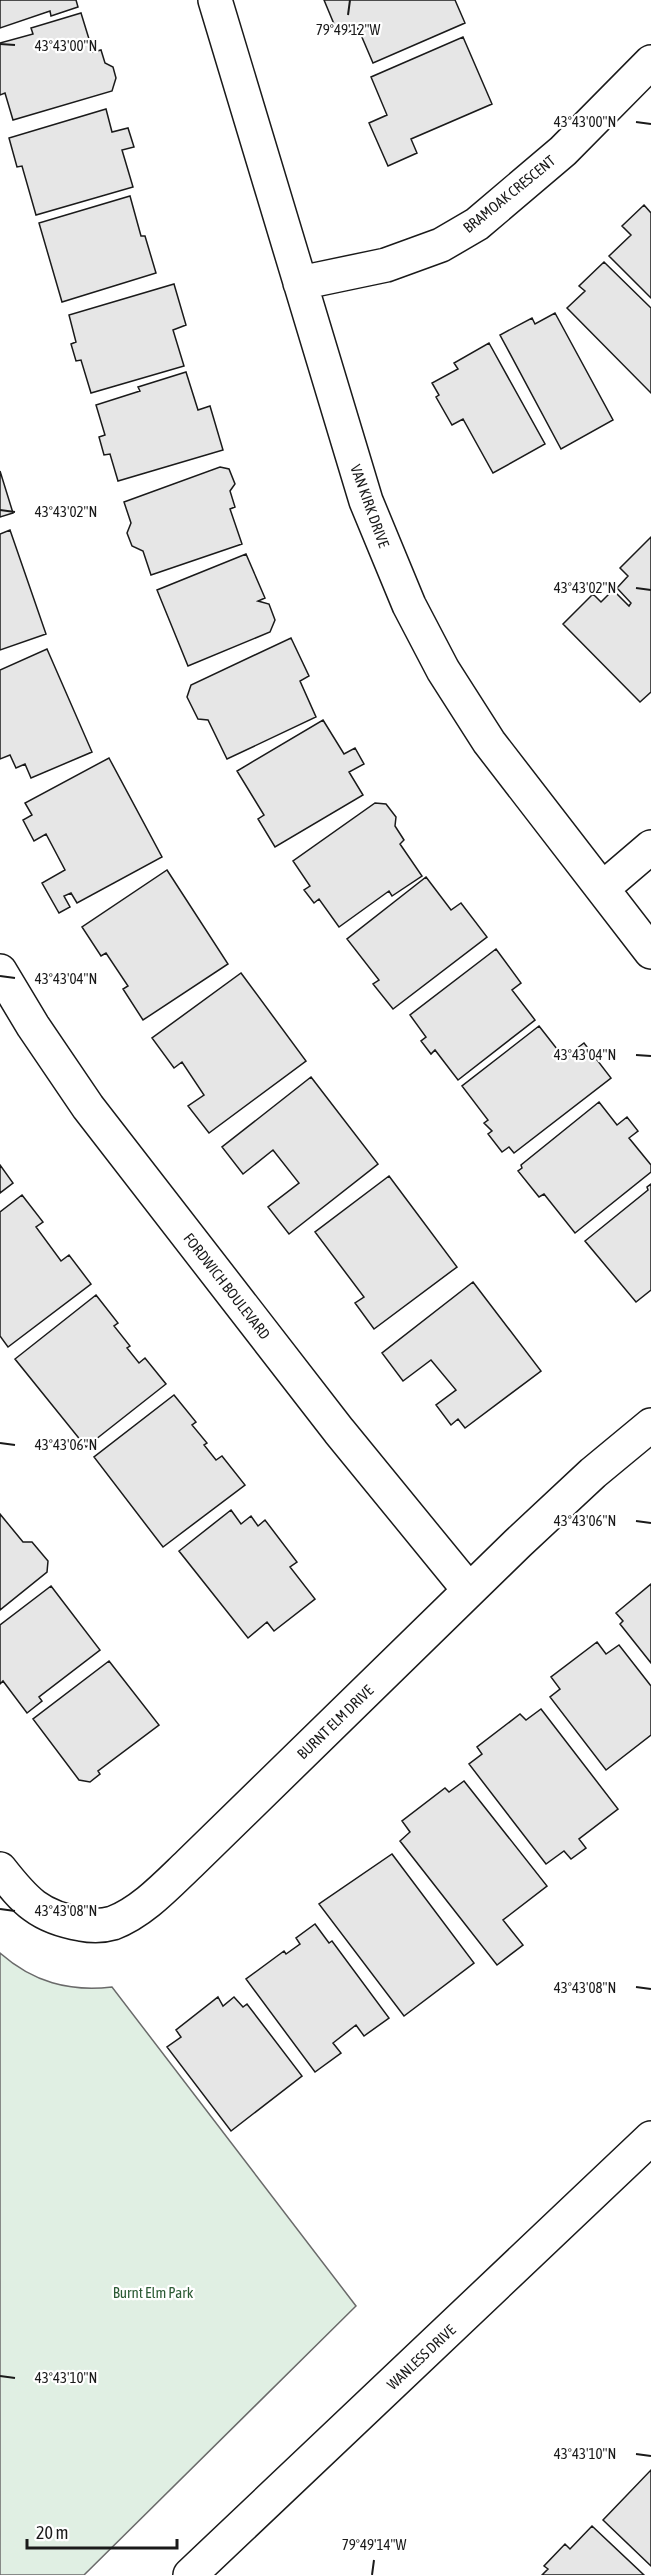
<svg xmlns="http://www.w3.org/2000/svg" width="651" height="2575" viewBox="0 0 651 2575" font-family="'Asap Condensed',sans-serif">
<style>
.green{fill:#e0efe3;stroke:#6a6a6a;stroke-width:1.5}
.building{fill:#e6e6e6;stroke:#1a1a1a;stroke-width:1.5}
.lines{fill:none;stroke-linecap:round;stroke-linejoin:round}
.minor-casing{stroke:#1a1a1a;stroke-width:36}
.major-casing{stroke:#1a1a1a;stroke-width:36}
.minor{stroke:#fff;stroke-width:33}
.major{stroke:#fff;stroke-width:33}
.ticks{fill:none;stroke:#1a1a1a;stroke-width:2}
.labels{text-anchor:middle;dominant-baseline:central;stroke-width:4.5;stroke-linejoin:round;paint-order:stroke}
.street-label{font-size:15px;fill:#1a1a1a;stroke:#fff}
.park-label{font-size:15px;fill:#2b5a34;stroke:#fff}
.ticks-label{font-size:15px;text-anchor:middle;fill:#1a1a1a;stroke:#fff;stroke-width:4.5;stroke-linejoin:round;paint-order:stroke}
</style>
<rect width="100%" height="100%" fill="#fff"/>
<!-- green -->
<path class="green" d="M0,1953C33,1982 69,1992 112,1987L356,2306L84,2575H0Z"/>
<!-- building -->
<path class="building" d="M0,0H76L78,7L51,16L50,11L0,28Z
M324,0H455L465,23L373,63L358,28L339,36Z
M81,13L93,52L101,50L105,63L113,67L116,78L112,91L13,120L5,93L0,95V43L33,34L31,28Z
M463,37L492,104L411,139L417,153L388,166L369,123L387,115L371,77Z
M106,109L112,132L128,128L134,147L122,150L133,187L36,215L22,166L17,167L9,138Z
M130,196L141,236H145L156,273L62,302L39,223Z
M644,205L651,213V298L609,256L631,235L622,226Z
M604,262L651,308V393L567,308L585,291L579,286Z
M174,284L186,325L173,330L184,366L91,393L81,360L76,361L71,344L76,342L69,315Z
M555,313L613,420L561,449L500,335L532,318L535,324Z
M489,343L545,444L493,473L463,419L452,425L436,397L439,395L432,383L458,369L454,363Z
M186,372L198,410L210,406L223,450L118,481L110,454L104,455L99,437L105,435L96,405L140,391L138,387Z
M220,467L229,469L235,484L230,491L235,507L230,509L242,544L151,575L143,551L132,546L127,533L131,523L124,502Z
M0,471L13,513L0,517Z
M10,530L46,634L0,650V534Z
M651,537V692L640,702L563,624L593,594L601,602L613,590L629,606L631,603L617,588L628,576L620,568Z
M246,554L265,598L258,601L269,604L275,620L270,632L188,666L157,590Z
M291,638L309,676L300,681L316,717L227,759L208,720L198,719L187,697L191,685Z
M47,649L92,752L31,778L25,764L16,768L10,755L0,759V670Z
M323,720L344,754L355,748L364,764L349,772L363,795L275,847L258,819L264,815L237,771Z
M109,758L162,857L77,903L71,893L64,896L70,907L59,913L42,883L65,870L46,834L34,841L23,820L32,815L25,803Z
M375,803L386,804L396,817L395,826L404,840L400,844L422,876L392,896L389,891L339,927L319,899L314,903L304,890L310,886L293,861Z
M167,870L228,964L143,1020L123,989L128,986L106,953L101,956L82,927Z
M426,877L451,910L461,903L487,937L393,1009L373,984L379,980L347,939Z
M496,949L521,983L512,990L535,1020L458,1080L435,1050L431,1054L421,1041L426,1037L410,1015Z
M241,973L306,1061L209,1133L188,1106L204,1095L182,1062L174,1068L152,1038Z
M539,1026L564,1058L584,1043L611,1078L514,1153L509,1147L502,1152L488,1134L492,1131L484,1123L488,1120L462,1086Z
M311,1077L378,1164L289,1234L268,1207L299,1183L273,1150L243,1174L222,1147Z
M599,1102L617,1125L627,1117L638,1131L629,1138L651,1165V1172L575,1233L544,1194L539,1197L518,1171L522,1168L521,1165Z
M0,1165L13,1183L0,1193Z
M389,1176L457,1267L374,1329L355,1303L364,1297L315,1232Z
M651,1184V1290L636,1302L585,1241L648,1190L647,1187Z
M22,1195L43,1222L36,1227L61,1261L69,1255L91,1284L8,1347L0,1336V1212Z
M473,1282L541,1371L465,1428L458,1419L451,1425L436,1405L456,1390L431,1360L403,1381L382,1353Z
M96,1295L118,1323L114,1326L130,1346L127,1348L139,1363L145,1358L166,1384L86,1447L15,1359Z
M174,1395L196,1422L192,1425L207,1443L204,1445L216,1460L222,1456L245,1485L163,1547L94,1457Z
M231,1510L241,1524L251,1516L258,1526L265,1520L297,1562L290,1567L315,1599L274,1631L267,1622L248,1638L179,1551Z
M0,1514L23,1542H32L48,1561L47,1572L0,1610Z
M651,1584V1663L620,1624L623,1621L616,1613Z
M51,1586L100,1650L39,1697L42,1701L27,1713L3,1681L0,1684V1625Z
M597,1642L606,1654L619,1645L651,1686V1735L606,1770L550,1697L560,1689L551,1677Z
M109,1661L159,1725L98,1771L100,1774L90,1782L79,1780L33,1719Z
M541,1709L618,1809L579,1839L586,1848L571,1859L564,1851L546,1864L469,1764L482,1754L477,1747L520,1714L526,1720Z
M464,1781L547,1886L503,1920L523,1945L497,1965L400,1841L410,1832L402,1821L445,1788L449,1792Z
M392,1854L474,1963L404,2016L319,1904Z
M315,1924L329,1943L332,1941L389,2018L364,2036L356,2025L333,2043L341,2053L315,2072L246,1979L284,1951L286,1954L300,1944L296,1938Z
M218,1997L223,2006L234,1997L243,2007L247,2004L302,2076L231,2131L167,2047L181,2037L176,2030Z
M651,2470V2566L603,2520Z
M592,2526L644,2575H542L548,2569L544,2566L565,2544L570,2549Z"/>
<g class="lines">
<!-- minor casing -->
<g class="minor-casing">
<path id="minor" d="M215,0L366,501L409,605L443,670L489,742L651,952
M300,283L386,265L441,245L477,224L563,151L651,62
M603,888L651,847
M0,971L33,1026L88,1107L339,1431L469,1590
M0,1869C25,1901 39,1917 81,1924C91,1926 103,1926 113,1923C142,1912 167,1885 189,1864L518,1543L593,1473L651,1425"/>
</g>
<!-- major casing -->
<g class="major-casing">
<path id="major" d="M190,2575L651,2138"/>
</g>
<!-- minor -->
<use href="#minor" class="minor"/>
<!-- major -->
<use href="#major" class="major"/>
</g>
<!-- ticks -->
<path class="ticks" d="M348,15L350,0M0,44L15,45M636,122L651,124M0,510L15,512M636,588L651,590M0,976L15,978M636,1055L651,1056M0,1443L15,1445M636,1521L651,1523M0,1909L15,1911M636,1987L651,1989M0,2376L15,2378M636,2454L651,2456M372,2575L374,2560"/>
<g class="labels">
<!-- street labels -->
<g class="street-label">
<text transform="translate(509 194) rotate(-39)">BRAMOAK CRESCENT</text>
<text transform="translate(370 506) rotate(70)">VAN KIRK DRIVE</text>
<text transform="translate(227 1286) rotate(52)">FORDWICH BOULEVARD</text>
<text transform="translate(335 1722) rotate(-44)">BURNT ELM DRIVE</text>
<text transform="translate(421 2357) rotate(-43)">WANLESS DRIVE</text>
</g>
<!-- park labels -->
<g class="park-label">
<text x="153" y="2292">Burnt Elm Park</text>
</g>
</g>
<g class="ticks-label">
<text x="348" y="35">79°49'12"W</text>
<text x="66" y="51">43°43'00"N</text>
<text x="585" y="127">43°43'00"N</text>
<text x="66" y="517">43°43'02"N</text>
<text x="585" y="593">43°43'02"N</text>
<text x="66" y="984">43°43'04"N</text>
<text x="585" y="1060">43°43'04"N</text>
<text x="66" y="1450">43°43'06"N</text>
<text x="585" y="1526">43°43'06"N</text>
<text x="66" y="1916">43°43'08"N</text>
<text x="585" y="1993">43°43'08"N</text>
<text x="66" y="2383">43°43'10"N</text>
<text x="585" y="2459">43°43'10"N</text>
<text x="374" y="2550">79°49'14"W</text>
</g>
<!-- scale -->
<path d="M27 2539v9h150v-9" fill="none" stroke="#1a1a1a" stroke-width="3"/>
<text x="36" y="2539" font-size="18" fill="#1a1a1a" stroke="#ffffff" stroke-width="4.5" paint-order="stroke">20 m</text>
</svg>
